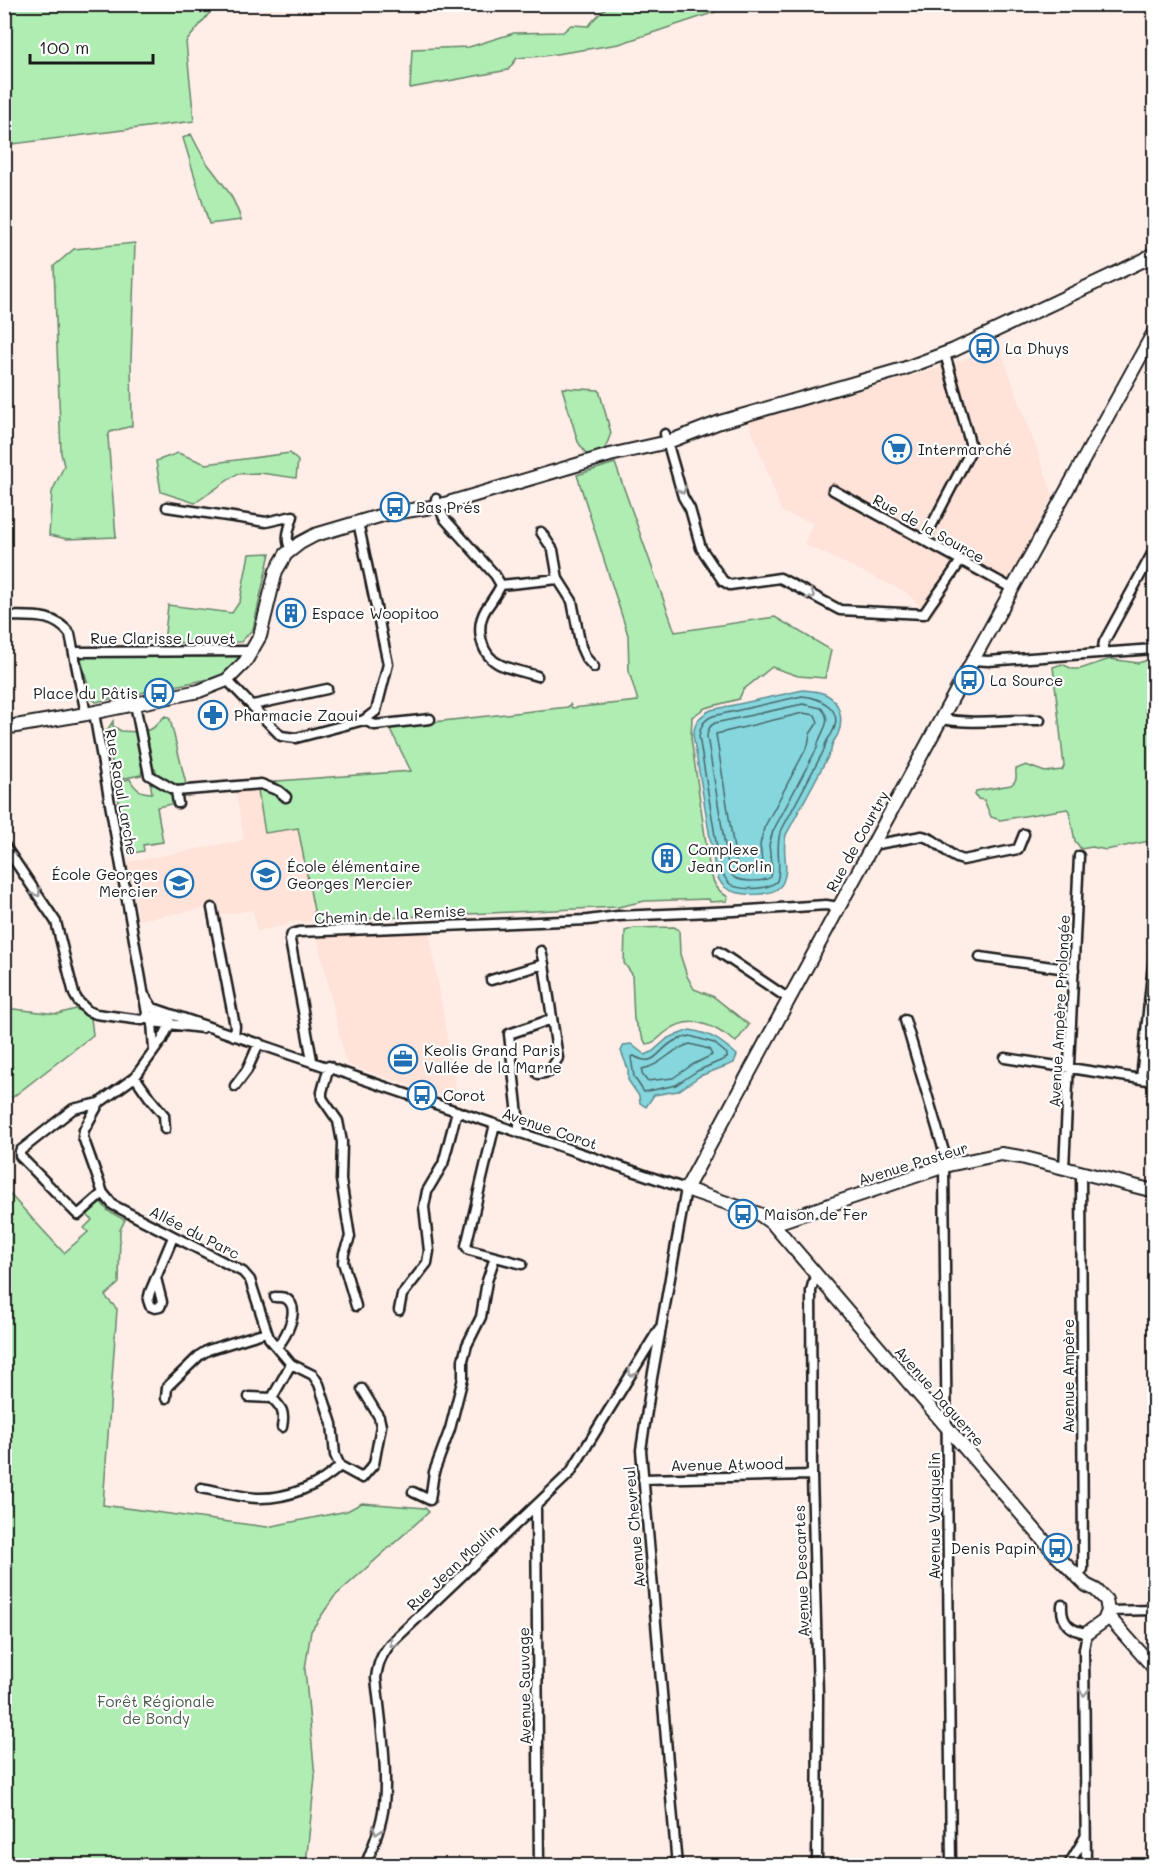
<svg xmlns="http://www.w3.org/2000/svg" width="1159" height="1870" viewBox="0 0 1159 1870" font-family="Mali,sans-serif">
<style>
.built{fill:#ffe2d8}
.green{fill:#afedb3;stroke:#668468;stroke-width:1.5}
.water{fill:#85d6dd;stroke:#5b8c90;stroke-width:1.5}
.lines{fill:none;stroke-linecap:round;stroke-linejoin:round}
.shore{stroke:#466669;stroke-width:1.5}
.street-casing{stroke:#1c1c1c;stroke-width:13}
.secondary-casing{stroke:#1c1c1c;stroke-width:16}
.street{stroke:#fff;stroke-width:8}
.secondary{stroke:#fff;stroke-width:12}
.oneway{stroke:#999}
.labels{text-anchor:middle;dominant-baseline:central;stroke-width:4.5;stroke-linejoin:round;paint-order:stroke}
.poi-label{font-size:15px;fill:#1c1c1c;stroke:#fff;text-anchor:start}
.street-label{font-size:15px;fill:#1c1c1c;stroke:#fff}
.park-label{font-size:15px;fill:#485b49;stroke:#fff}
</style>
<rect width="100%" height="100%" fill="#ffeee8"/>
<filter id="ink" filterUnits="userSpaceOnUse"><feTurbulence type="fractalNoise" baseFrequency=".0167" numOctaves="2"/><feDisplacementMap in="SourceGraphic" scale="12" xChannelSelector="R" yChannelSelector="G"/><feConvolveMatrix kernelMatrix="1 2 1 2 8 2 1 2 1" color-interpolation-filters="sRGB"/></filter>
<g filter="url(#ink)">
<!-- built -->
<path class="built" d="M997,340L1053,495L1003,592L962,571L932,618L906,592L804,544L813,523L782,512L749,422L929,371L965,359Z
M258,790L265,833L298,827L316,921L288,922V925L257,931L253,910L221,915L219,906L139,920L128,862L244,840L236,793Z
M429,931L458,1101L346,1064L317,936Z"/>
<!-- green -->
<path class="green" d="M4,5H216L186,42L194,121L5,145Z
M625,5H736L619,44L544,56L517,58L508,70L410,88L412,49L469,47L514,33L563,32L571,25L589,26C595,16 602,13 609,5Z
M191,134C196,144 201,154 207,163C222,183 234,195 241,220L209,224L183,138Z
M135,243L131,361L132,426L110,432L108,437L116,537L67,539L49,535L52,492L64,466L61,453L54,266L74,249Z
M562,388L599,390L611,433L605,449L587,455L578,442Z
M178,453L206,464L290,453L298,461L296,478L260,473L237,474L195,503L161,492L156,461Z
M615,463L675,632L775,617L831,650L825,678L798,676L772,667L743,690L739,699L705,708L692,717L691,738L709,864C712,879 714,889 728,897L727,901L710,902L709,899L645,901L618,907L316,921L298,828L265,833L258,790L277,781L411,771L389,727L568,707L570,704L572,708L638,701L629,672L628,635L577,475Z
M270,553L253,629L241,642L164,643L168,605L232,613L240,601L249,554Z
M80,656H241L224,674L214,678L96,702L92,699Z
M1154,658V840L1106,850L1092,847L1081,849L1075,841L1069,811L1067,809L1000,820L991,817L984,800L978,799L975,794L976,791L1011,785C1019,779 1015,776 1016,769L1026,765L1045,772L1062,770L1064,766L1053,667L1062,664L1073,669H1080L1110,659L1138,663Z
M165,716L170,719L187,788H176L156,776V770L150,766L143,732L153,728Z
M113,721V726L121,731L139,732L146,767L142,770L141,775L120,779L115,777L106,732Z
M130,779C135,790 142,793 152,793L150,781L154,780L173,792L176,803L157,807L163,842L143,845L144,851L133,853L132,847H127L116,785L120,781Z
M674,927L679,930L680,954L687,976L694,989L714,997L749,1025L736,1042C713,1025 691,1013 666,1032C659,1037 656,1043 646,1044L634,1020L632,974L624,963L625,931L634,928Z
M5,1008L57,1014L76,1009L91,1018L93,1035L5,1103Z
M5,1189L64,1253L88,1232L84,1228L92,1220L87,1215L100,1201L108,1211L125,1220L120,1230L119,1283L105,1296L117,1309L103,1505L267,1527L347,1511L362,1503L425,1508L429,1512L334,1597L311,1631L305,1669L315,1777L306,1864L283,1866L5,1865Z"/>
<!-- water -->
<path class="water" d="M803,690C810,691 820,691 827,695C840,702 844,720 838,734C835,741 831,742 831,751L786,835C781,851 790,867 783,882C776,898 738,897 726,888C719,883 717,876 715,868L693,735C695,722 699,716 711,710Z
M690,1030C712,1034 720,1040 737,1055L734,1063L700,1076L678,1091L654,1095L646,1107L640,1103L639,1096L628,1080V1069L621,1051L624,1045L631,1044L645,1055L652,1052L668,1038Z"/>
<g class="lines">
<!-- shore -->
<path class="shore" d="M802,696C821,698 845,709 832,733C828,740 825,741 824,750L780,833C775,850 782,865 777,881C769,890 740,891 730,884C724,879 723,873 720,867L699,736C701,726 703,720 713,716Z
M803,704L821,708C835,722 819,732 817,748L773,831L769,845L772,870L771,877C764,882 743,882 735,878C730,875 729,869 728,864L707,736C708,730 709,726 715,723Z
M803,713L815,715L818,722L810,734L808,745L764,828L760,845L763,869L760,871L740,870L736,862L716,734Z
M690,1036L714,1043L727,1054V1058L697,1071L676,1085L644,1092L634,1077L631,1057L634,1056C654,1068 657,1052 671,1043C677,1039 684,1038 690,1036Z
M690,1044L709,1049L712,1055L692,1065L673,1078L647,1081L642,1074V1069C663,1065 670,1049 690,1044Z"/>
<!-- street casing -->
<g class="street-casing">
<path id="street" d="M665,434L683,497L690,509L701,548L723,581L730,585L780,578L840,610L924,614C936,595 949,580 961,560
M833,490L1013,589
M436,499L444,518L495,575L501,585
M167,507L266,522L293,516C290,527 284,539 291,549
M541,532L553,550L558,579L572,601L581,647L586,658L594,667
M924,540L970,452V443L945,354
M501,585C497,594 492,600 486,609C475,627 480,656 501,665C512,670 525,672 537,676
M501,585L558,579
M4,616C30,617 53,612 70,634L86,714
M75,652L252,651
M1102,653L1104,642L1154,550
M973,660L988,661L1154,649
M227,680L281,736L296,738L364,720L376,711L388,664L358,522
M135,704L149,775L176,791L261,784L279,791L286,797
M253,705L327,689
M94,713L148,1019L152,1022L202,1028
M942,719C975,725 1007,719 1040,720
M364,720L375,725L430,719
M176,791L178,803
M4,845L56,922L74,994L78,1001L88,1011L96,1014L142,1020L151,1016
M872,845L922,836C939,839 947,857 963,860L1018,849L1024,834
M212,908L235,1026L234,1036
M719,952L789,999
M980,957L1074,970
M491,980L544,964
M143,993L153,1008L686,1189L652,1378L641,1450L677,1866
M905,1020L948,1165
M170,1024L162,1040L135,1077L99,1103L84,1130L83,1137L103,1193L113,1205L243,1272L250,1280L269,1338L291,1364L313,1375L319,1384L332,1424L335,1455L340,1466L362,1478L374,1464L381,1426L379,1417L362,1389
M154,1050L152,1022L156,1015L170,1018
M1005,1058L1154,1081
M312,1060L290,940L292,934L299,932L588,920L618,916L734,911L826,905L839,907
M329,1066L322,1092V1098L338,1121L342,1142L341,1180L350,1237L344,1253L343,1262L356,1306
M538,1074L549,1072L558,1058L544,964L541,951
M135,1077L149,1097L164,1115L165,1129
M1141,1079L1154,955
M235,1086L247,1070L259,1043
M99,1103L73,1109L20,1151V1156L78,1215L103,1193
M495,1124L466,1246L469,1250L522,1264
M520,1133L509,1034L552,1019
M944,1166L951,1866
M1064,1168L1079,856
M156,1278L162,1302L160,1307L155,1308L150,1306L148,1300L150,1292L173,1237
M275,1297C278,1297 282,1297 285,1298C303,1307 285,1338 277,1347
M399,1310L402,1295L427,1263L429,1251L424,1207L427,1191L443,1164L457,1111
M249,1397L272,1398C282,1408 285,1412 282,1427
M166,1398L167,1387L200,1355L208,1350L266,1332
M272,1398L291,1364
M643,1479L812,1475
M201,1488C219,1491 239,1497 257,1498C286,1499 320,1486 340,1466
M413,1492L430,1500L434,1472L450,1429L463,1378V1360L467,1345L481,1317L487,1281L495,1257
M536,1507L539,1866
M1077,1577L1083,1569L1081,1172
M1062,1605C1061,1623 1070,1631 1087,1633L1084,1649L1086,1866
M1108,1611L1154,1610
M365,1866C373,1846 382,1825 384,1804C388,1767 380,1716 376,1678C378,1663 381,1656 390,1644L570,1473L659,1329
M817,1866L818,1695L812,1475L811,1291L813,1283L818,1277
M1068,1866L1085,1837"/>
</g>
<!-- secondary casing -->
<g class="secondary-casing">
<path id="secondary" d="M387,514L438,506L610,455L668,442L720,422L903,369L954,350L1144,260L1154,253
M4,728L86,714L199,691L227,680L245,662L260,636L276,571L286,554L300,543L315,535L393,512
M773,1224L948,1165L1001,1154L1021,1157L1154,1191
M1107,1615L1154,1668
M1087,1633L1104,1621L1108,1611L1106,1600L1096,1590L1086,1585L1058,1557L773,1224L759,1214L686,1189L973,660L1154,332"/>
</g>
<!-- street -->
<use href="#street" class="street"/>
<!-- secondary -->
<use href="#secondary" class="secondary"/>
</g>
<!-- one-way arrows -->
<defs><path id="oneway-chevron" d="M-2-3.5L2.5 0L-2 3.5" fill="none" stroke-width="1.6" stroke-linecap="round" stroke-linejoin="round" transform="scale(1.5)"/></defs>
<g class="oneway">
<use href="#oneway-chevron" transform="translate(682 490) rotate(72)"/>
<use href="#oneway-chevron" transform="translate(811 595) rotate(28)"/>
<use href="#oneway-chevron" transform="translate(37 893) rotate(56)"/>
<use href="#oneway-chevron" transform="translate(632 1373) rotate(121)"/>
<use href="#oneway-chevron" transform="translate(393 1643) rotate(134)"/>
<use href="#oneway-chevron" transform="translate(1084 1692) rotate(90)"/>
<use href="#oneway-chevron" transform="translate(377 1831) rotate(108)"/>
</g>
</g>
<!-- icons -->
<defs>
<g id="bus-ring" transform="scale(1.5)"><circle r="9.5" fill="#fff" stroke="#1f6fb2" stroke-width="1.5"/><path d="M-5-6H5V4H4V6H2V4H-2V6H-4V4H-5ZM-3.5-4V0h7V-4ZM-3.5 1.2v1.5H-2V1.2ZM2 1.2v1.5H3.5V1.2Z" fill="#1f6fb2"/></g>
<g id="supermarket-ring" transform="scale(1.5)"><circle r="9.5" fill="#fff" stroke="#1f6fb2" stroke-width="1.5"/><path d="M-6-5.5h2.5l.6 2H6L4.5 2H-2.5L-4.4-4H-6ZM-1.5 3.2a1.3 1.3 0 1 0 .1 0ZM3 3.2a1.3 1.3 0 1 0 .1 0Z" fill="#1f6fb2"/></g>
<g id="building-ring" transform="scale(1.5)"><circle r="9.5" fill="#fff" stroke="#1f6fb2" stroke-width="1.5"/><path d="M-4-6H4V6H1V3H-1V6H-4ZM-2.5-4.3h1.7v1.8h-1.7ZM.8-4.3h1.7v1.8H.8ZM-2.5-1h1.7V.8h-1.7ZM.8-1h1.7V.8H.8Z" fill="#1f6fb2"/></g>
<g id="pharmacy-ring" transform="scale(1.5)"><circle r="9.5" fill="#fff" stroke="#1f6fb2" stroke-width="1.5"/><path d="M-2-6h4v4h4v4h-4v4h-4v-4h-4v-4h4Z" fill="#1f6fb2"/></g>
<g id="school-ring" transform="scale(1.5)"><circle r="9.5" fill="#fff" stroke="#1f6fb2" stroke-width="1.5"/><path d="M0-5L7-2L0 1L-7-2ZM-4 1L0 2.5L4 1V4Q0 6-4 4Z" fill="#1f6fb2"/></g>
<g id="office-ring" transform="scale(1.5)"><circle r="9.5" fill="#fff" stroke="#1f6fb2" stroke-width="1.5"/><path d="M-6-3h4V-5.5h4V-3h4V5H-6ZM-1-4.5V-3h2v-1.5ZM-6 0V1H6V0Z" fill="#1f6fb2"/></g>
</defs>
<g fill-rule="evenodd">
<use href="#bus-ring" x="984" y="348"/>
<use href="#supermarket-ring" x="897" y="449"/>
<use href="#bus-ring" x="395" y="507"/>
<use href="#building-ring" x="291" y="613"/>
<use href="#bus-ring" x="969" y="680"/>
<use href="#bus-ring" x="159" y="693"/>
<use href="#pharmacy-ring" x="213" y="715"/>
<use href="#building-ring" x="667" y="858"/>
<use href="#school-ring" x="266" y="875"/>
<use href="#school-ring" x="179" y="883"/>
<use href="#office-ring" x="403" y="1059"/>
<use href="#bus-ring" x="422" y="1095"/>
<use href="#bus-ring" x="743" y="1214"/>
<use href="#bus-ring" x="1057" y="1548"/>
</g>
<g class="labels">
<!-- poi labels -->
<g class="poi-label">
<text x="1005" y="348">La Dhuys</text>
<text x="918" y="449">Intermarché</text>
<text x="416" y="507">Bas Prés</text>
<text x="312" y="613">Espace Woopitoo</text>
<text x="990" y="680">La Source</text>
<text x="138" y="693" text-anchor="end">Place du Pâtis</text>
<text x="234" y="715">Pharmacie Zaoui</text>
<text x="688" y="849">Complexe<tspan x="688" dy="17">Jean Corlin</tspan></text>
<text x="287" y="866">École élémentaire<tspan x="287" dy="17">Georges Mercier</tspan></text>
<text x="158" y="874" text-anchor="end">École Georges<tspan x="158" dy="17">Mercier</tspan></text>
<text x="424" y="1050">Keolis Grand Paris<tspan x="424" dy="17">Vallée de la Marne</tspan></text>
<text x="443" y="1095">Corot</text>
<text x="764" y="1214">Maison de Fer</text>
<text x="1036" y="1548" text-anchor="end">Denis Papin</text>
</g>
<!-- street labels -->
<g class="street-label">
<text transform="translate(929 528) rotate(29)">Rue de la Source</text>
<text x="163" y="638">Rue Clarisse Louvet</text>
<text transform="translate(122 792) rotate(80)">Rue Raoul Larche</text>
<text transform="translate(857 841) rotate(-61)">Rue de Courtry</text>
<text transform="translate(390 914) rotate(-3)">Chemin de la Remise</text>
<text transform="translate(1059 1011) rotate(-87)">Avenue Ampère Prolongée</text>
<text transform="translate(550 1128) rotate(19)">Avenue Corot</text>
<text transform="translate(913 1163) rotate(-17)">Avenue Pasteur</text>
<text transform="translate(195 1232) rotate(27)">Allée du Parc</text>
<text transform="translate(1068 1376) rotate(-90)">Avenue Ampère</text>
<text transform="translate(940 1396) rotate(49)">Avenue Daguerre</text>
<text transform="translate(727 1464) rotate(-1)">Avenue Atwood</text>
<text transform="translate(934 1516) rotate(-90)">Avenue Vauquelin</text>
<text transform="translate(634 1527) rotate(-95)">Avenue Chevreul</text>
<text transform="translate(452 1567) rotate(-43)">Rue Jean Moulin</text>
<text transform="translate(801 1571) rotate(-92)">Avenue Descartes</text>
<text transform="translate(524 1686) rotate(-91)">Avenue Sauvage</text>
</g>
<!-- park labels -->
<g class="park-label">
<text x="156" y="1701">Forêt Régionale<tspan x="156" dy="17">de Bondy</tspan></text>
</g>
</g>
<!-- margin -->
<rect width="1159" height="1870" fill="none" stroke="#fff" stroke-width="24"/>
<rect x="12" y="12" width="1135" height="1846" fill="none" stroke="#1c1c1c" stroke-width="2" filter="url(#ink)"/>
<!-- scale -->
<path d="M30 54v9h123v-9" fill="none" stroke="#1c1c1c" stroke-width="3"/>
<text x="39" y="54" font-size="18" fill="#1c1c1c" stroke="#ffffff" stroke-width="4.5" paint-order="stroke">100 m</text>
</svg>
